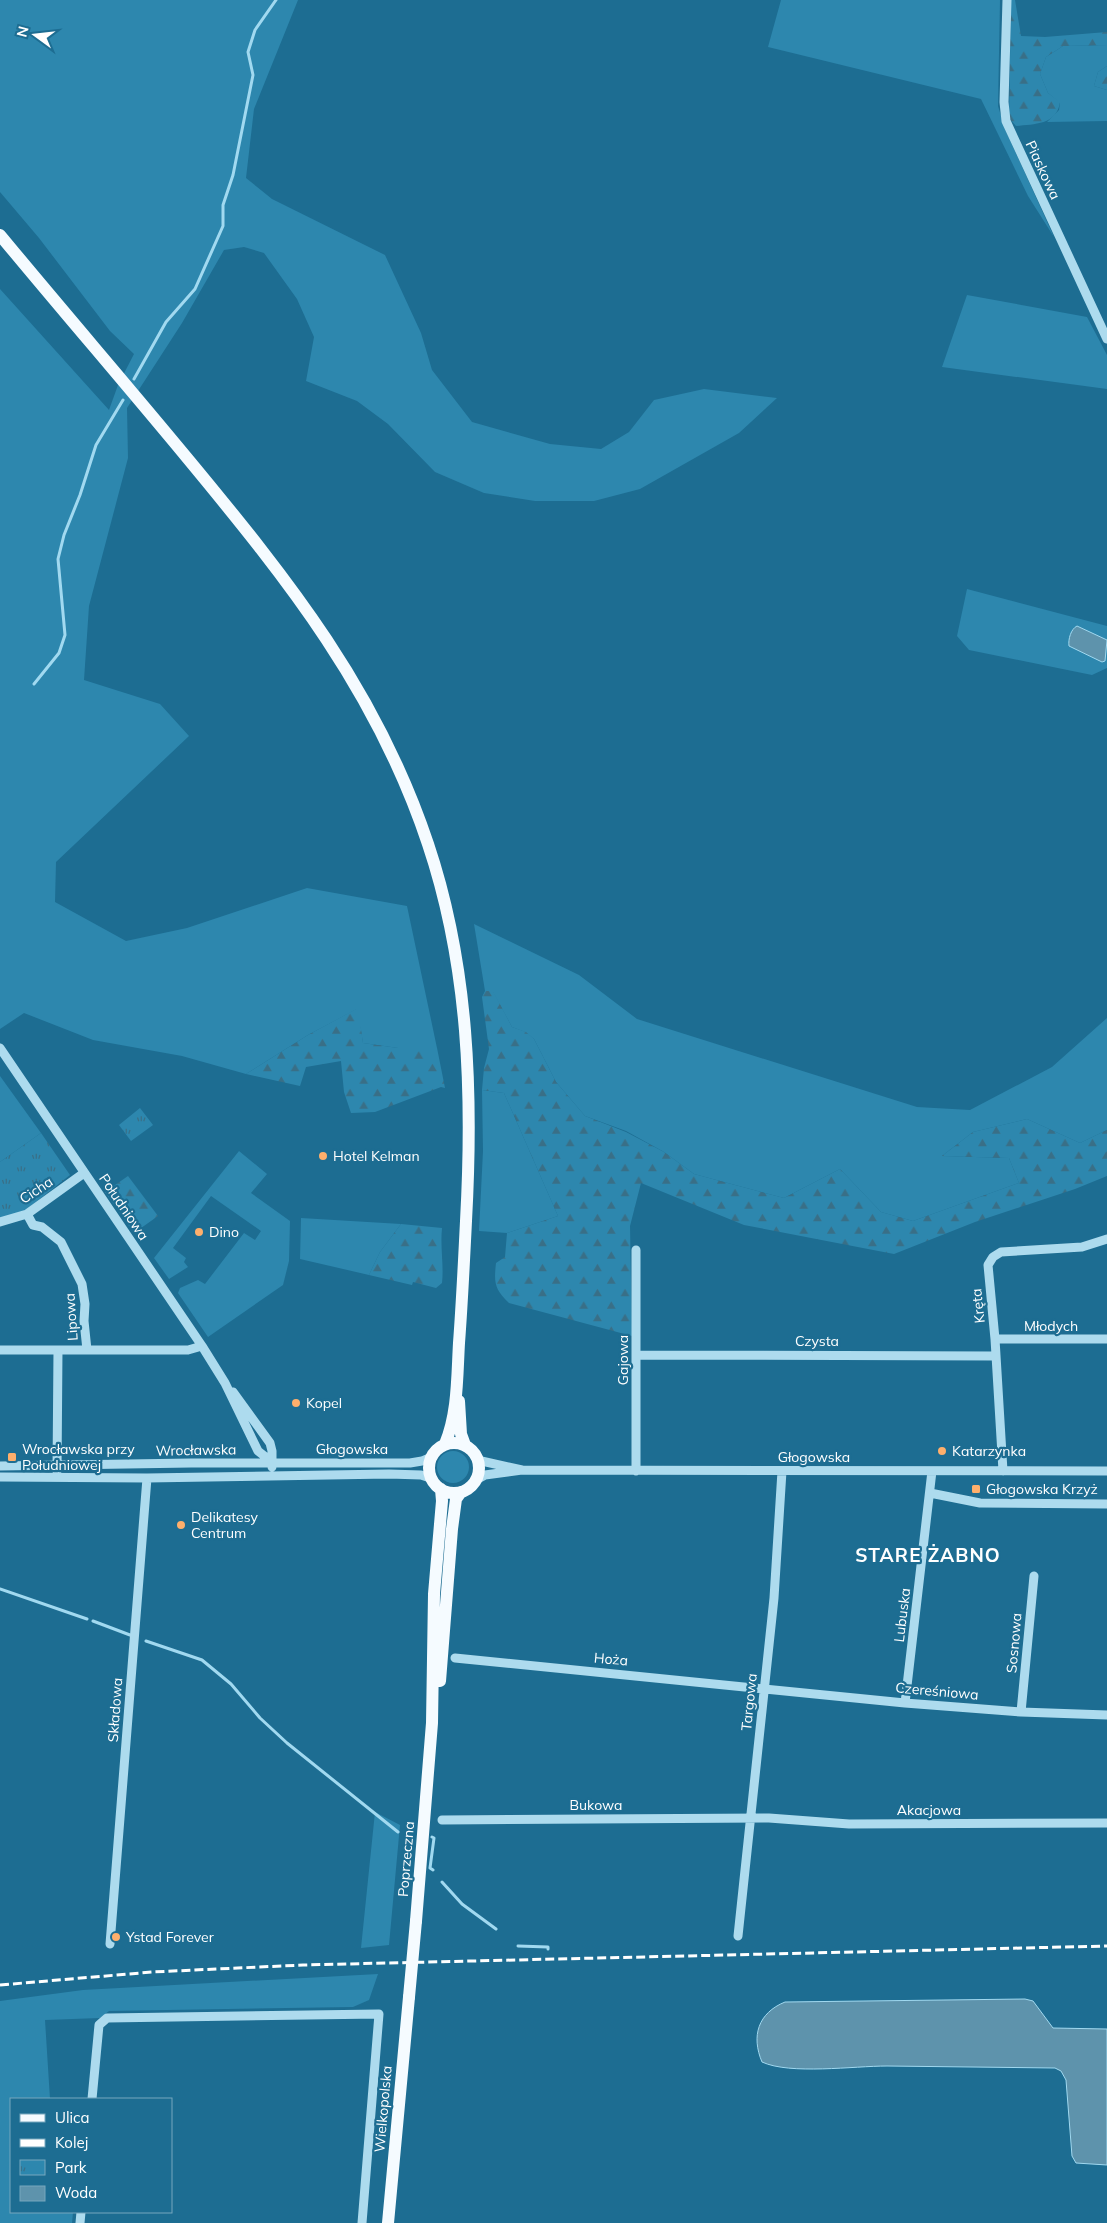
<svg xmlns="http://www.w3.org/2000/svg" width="1107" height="2223" viewBox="0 0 1107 2223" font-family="Mulish,sans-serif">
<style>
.green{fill:#2d87ae}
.forest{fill:url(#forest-firs)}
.park{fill:url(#park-tufts)}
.water{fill:#5e93ac;stroke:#a1d9f0}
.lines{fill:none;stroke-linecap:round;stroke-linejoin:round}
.stream{stroke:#a1d9f0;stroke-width:3}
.minor{stroke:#addbee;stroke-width:9}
.major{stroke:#f5fbff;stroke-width:12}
.rail{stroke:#fff;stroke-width:3;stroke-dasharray:9 4;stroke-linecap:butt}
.major-bridge{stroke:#f5fbff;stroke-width:12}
.poi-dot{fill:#feaf6c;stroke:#1d6d92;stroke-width:2}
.labels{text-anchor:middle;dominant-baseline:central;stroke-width:4.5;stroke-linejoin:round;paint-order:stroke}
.street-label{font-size:14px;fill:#fff;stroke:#1d6d92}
.poi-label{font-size:14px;fill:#fff;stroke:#1d6d92;text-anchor:start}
.district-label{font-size:19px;font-weight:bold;letter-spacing:1px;fill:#fff;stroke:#1d6d92}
</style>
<defs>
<pattern id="forest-firs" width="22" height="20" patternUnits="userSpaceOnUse" patternTransform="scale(1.25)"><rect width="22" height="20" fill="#2d87ae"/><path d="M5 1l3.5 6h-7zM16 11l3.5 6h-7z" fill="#396f87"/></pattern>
<pattern id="park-tufts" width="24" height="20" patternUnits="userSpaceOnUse" patternTransform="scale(1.25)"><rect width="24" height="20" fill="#2d87ae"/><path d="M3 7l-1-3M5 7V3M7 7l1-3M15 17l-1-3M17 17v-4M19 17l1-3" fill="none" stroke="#396f87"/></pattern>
</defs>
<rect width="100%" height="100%" fill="#1d6d92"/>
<!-- green -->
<path class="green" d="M0,0H298L254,109L246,178L272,199L385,255L421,333L432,370L472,422L550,444L601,449L629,432L654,400L704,389L777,398L739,433L640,489L594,501H535L484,493L435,472L388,424L357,401L306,381L314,337L297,299L264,253L244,247L224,250L182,323L127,408L128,458L89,606L84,680L160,704L189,736L56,862L55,902L126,941L187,928L307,888L407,906L437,1048H398L363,1043L357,1009L308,1035L246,1074L182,1056L93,1040L24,1013L0,1029V289L109,410L118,385L134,354L110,331L39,238L0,192Z
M781,0H1000L998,106L1005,129L1054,237L1028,196L981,99L768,47Z
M1107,45V66L1098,72L1094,86L1107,90V121L1047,122L1059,110L1060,103L1048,93L1040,74L1046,57L1063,46Z
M967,295L1087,317L1107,355V389L942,367Z
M967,589L1107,626V668L1092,675L969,650L957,636Z
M474,924L579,975L637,1019L917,1107L970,1110L1052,1067L1107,1018V1130L1080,1143L1027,1119L973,1132L942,1156L1009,1158L1019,1183L913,1221L881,1212L840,1169L784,1198L694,1174L664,1152L626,1131L585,1116L556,1082L534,1039L525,1032L512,1027L493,992L485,991Z
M0,1076L41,1133L0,1162Z
M482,1090L504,1093L558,1216L507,1233L479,1231L483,1151Z
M239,1151L267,1174L251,1193L290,1221L289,1261L283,1285L208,1337L178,1293L180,1288L198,1280L205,1284L244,1233L255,1240L261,1231L211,1196L173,1248L186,1258L184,1262L188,1267L169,1279L154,1258Z
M301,1218L401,1224L380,1252L369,1275L300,1259Z
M437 1467a16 16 0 1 1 32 0a16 16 0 1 1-32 0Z
M375,1812L400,1825L389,1945L361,1948Z
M378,1974L369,2000L353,2007L109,2011L100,2018L45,2020L50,2099H11V2212H73L72,2223H0V2001L83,1990Z"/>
<!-- forest -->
<path class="forest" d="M1011,0H1015L1021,36L1045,37L1107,32V45L1063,46L1046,57L1040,74L1048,93L1060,102C1057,125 1034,124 1016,126L1009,118Z
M1107,66V90L1094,86L1098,72Z
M485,991H493L512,1027L526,1032L534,1039L556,1082L585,1116L626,1132L664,1152L694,1174L784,1198L840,1169L881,1212L913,1221L1019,1183L1009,1158L942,1156L973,1132L1027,1119L1080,1143L1107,1130V1176L1075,1189L975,1222L894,1254L744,1225L641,1183L630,1226L632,1336L509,1303C494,1289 494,1282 496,1263L505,1257L507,1233L558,1216L504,1093L482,1090L484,1068L489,1049L482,997Z
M358,1008L363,1043L398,1048H437L445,1088L441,1087L375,1112L351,1113L344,1092L341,1061L306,1067L300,1086L246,1074L308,1035Z
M128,1176L158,1216L134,1233L105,1192Z
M401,1224L442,1228C440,1247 444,1265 442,1283L436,1288L413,1282L412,1285L369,1275L380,1252Z"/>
<!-- park -->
<path class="park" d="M140,1108L153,1125L131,1141L119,1125Z
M41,1133L70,1175L17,1217L0,1226V1162Z"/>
<!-- water -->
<path class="water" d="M1077,626L1107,640L1105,661L1102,662L1069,646C1068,639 1071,629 1077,626Z
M1025,1999L1033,2001L1053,2028L1107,2029V2165L1076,2163L1072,2156L1066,2080L1061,2071L1055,2068C999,2067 943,2067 887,2066C854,2066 790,2075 762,2062C751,2036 758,2013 785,2002Z"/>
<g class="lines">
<!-- stream -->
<path class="stream" d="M134,379L166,322L195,289L223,226V205L233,175L253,75L248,52L255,30L276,0
M34,684L59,653L65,635L58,559L64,535L80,495L96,445L123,400
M0,1589L87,1619
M93,1621L130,1635
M146,1641L202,1660L231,1684L260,1718L287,1743L398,1832
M432,1837L434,1838L430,1868L433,1870
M442,1882L462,1904L496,1929
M518,1946L548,1947V1949"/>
<!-- minor -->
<path class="minor" d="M1007,0L1004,102L1006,121L1107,339
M0,1048L202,1346L225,1383L258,1451L272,1462
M27,1214L33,1225L42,1227L61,1242L82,1284L85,1304L84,1321L87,1350
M0,1222L27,1214L84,1173
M636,1250V1471
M995,1339H1107
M0,1350H188L202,1346
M638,1355L996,1356
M233,1392L270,1443L272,1451V1467
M477,1460L522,1470
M0,1466L191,1463H410L422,1461L431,1457
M57,1471L58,1350
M1003,1471L995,1339L988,1265L993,1257L1001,1252L1082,1247L1107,1239
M0,1477L147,1478L389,1474L421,1475L430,1478
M476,1480L485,1475L522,1470L1107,1471
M930,1493L980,1503L1107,1504
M455,1658L905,1703L1021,1712L1107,1715
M905,1703L932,1471
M1021,1712L1034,1576
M442,1820L769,1818L849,1824L1107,1823
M738,1936L774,1598L782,1471
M110,1944L147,1478
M92,2099L99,2025L107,2018L379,2014L362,2223
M80,2223L81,2212"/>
<!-- major -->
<path class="major" d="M0,235C62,310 126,384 188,459C289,581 377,691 428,844C469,966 473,1094 466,1221C464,1262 462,1303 459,1343C457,1377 458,1413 445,1444
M459,1401L461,1434L465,1445
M429 1468a25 25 0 1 1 50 0a25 25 0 1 1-50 0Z
M440,1681L452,1529L456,1499L461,1492
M416,1921L432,1723L434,1594L442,1501L441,1489
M388,2223L409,1997"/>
<!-- rail -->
<path class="rail" d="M0,1985L152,1972L303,1965L1107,1946"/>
<!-- major-bridge -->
<path class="major-bridge" d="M409,1997L416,1921"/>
</g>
<!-- markers -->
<g class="poi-dot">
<circle cx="323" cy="1156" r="5"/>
<circle cx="199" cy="1232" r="5"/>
<circle cx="296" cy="1403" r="5"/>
<circle cx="942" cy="1451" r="5"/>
<rect x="7" y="1452" width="10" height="10" rx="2.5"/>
<rect x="971" y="1484" width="10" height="10" rx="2.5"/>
<circle cx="181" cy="1525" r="5"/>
<circle cx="116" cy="1937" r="5"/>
</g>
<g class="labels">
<!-- street labels -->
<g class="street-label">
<text transform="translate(1043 170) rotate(65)">Piaskowa</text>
<text transform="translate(36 1190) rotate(-34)">Cicha</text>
<text transform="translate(124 1207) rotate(56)">Południowa</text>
<text transform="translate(978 1306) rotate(-96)">Kręta</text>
<text transform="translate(71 1317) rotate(-94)">Lipowa</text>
<text x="1051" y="1326">Młodych</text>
<text x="817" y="1341">Czysta</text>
<text transform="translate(623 1360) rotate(-90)">Gajowa</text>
<text x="352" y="1449">Głogowska</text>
<text transform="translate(196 1450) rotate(-1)">Wrocławska</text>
<text x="814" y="1457">Głogowska</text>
<text transform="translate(902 1615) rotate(-83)">Lubuska</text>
<text transform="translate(1014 1643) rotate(-85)">Sosnowa</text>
<text transform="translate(611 1659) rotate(5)">Hoża</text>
<text transform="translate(937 1691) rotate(5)">Czereśniowa</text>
<text transform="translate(749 1702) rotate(-84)">Targowa</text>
<text transform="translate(115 1710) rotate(-86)">Składowa</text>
<text x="596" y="1805">Bukowa</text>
<text x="929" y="1810">Akacjowa</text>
<text transform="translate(406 1859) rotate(-85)">Poprzeczna</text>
<text transform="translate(383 2109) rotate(-85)">Wielkopolska</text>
</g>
<!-- poi labels -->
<g class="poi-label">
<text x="333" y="1156">Hotel Kelman</text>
<text x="209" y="1232">Dino</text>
<text x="306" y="1403">Kopel</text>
<text x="22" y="1449">Wrocławska przy<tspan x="22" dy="16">Południowej</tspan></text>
<text x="952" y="1451">Katarzynka</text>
<text x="986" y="1489">Głogowska Krzyż</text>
<text x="191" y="1517">Delikatesy<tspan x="191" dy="16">Centrum</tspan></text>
<text x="126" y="1937">Ystad Forever</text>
</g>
<!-- district labels -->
<g class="district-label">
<text x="928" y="1555">STARE ŻABNO</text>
</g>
</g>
<!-- legend -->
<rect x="10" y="2098" width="162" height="115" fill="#1d6d92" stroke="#77a7be"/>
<rect x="20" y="2114" width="25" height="8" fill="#f5fbff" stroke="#77a7be"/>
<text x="55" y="2123" font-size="15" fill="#ffffff">Ulica</text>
<rect x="20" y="2139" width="25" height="8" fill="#ffffff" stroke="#77a7be"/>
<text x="55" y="2148" font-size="15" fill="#ffffff">Kolej</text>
<rect x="20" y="2160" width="25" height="15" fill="url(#park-tufts)" stroke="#77a7be"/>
<text x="55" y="2173" font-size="15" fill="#ffffff">Park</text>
<rect x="20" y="2186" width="25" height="15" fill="#5e93ac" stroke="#77a7be"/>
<text x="55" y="2198" font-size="15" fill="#ffffff">Woda</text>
<!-- north arrow -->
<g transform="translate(35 35) rotate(285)" stroke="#1d6d92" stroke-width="4" paint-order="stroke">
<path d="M0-4L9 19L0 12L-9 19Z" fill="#ffffff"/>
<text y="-8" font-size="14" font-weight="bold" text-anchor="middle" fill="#ffffff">N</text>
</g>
</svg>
